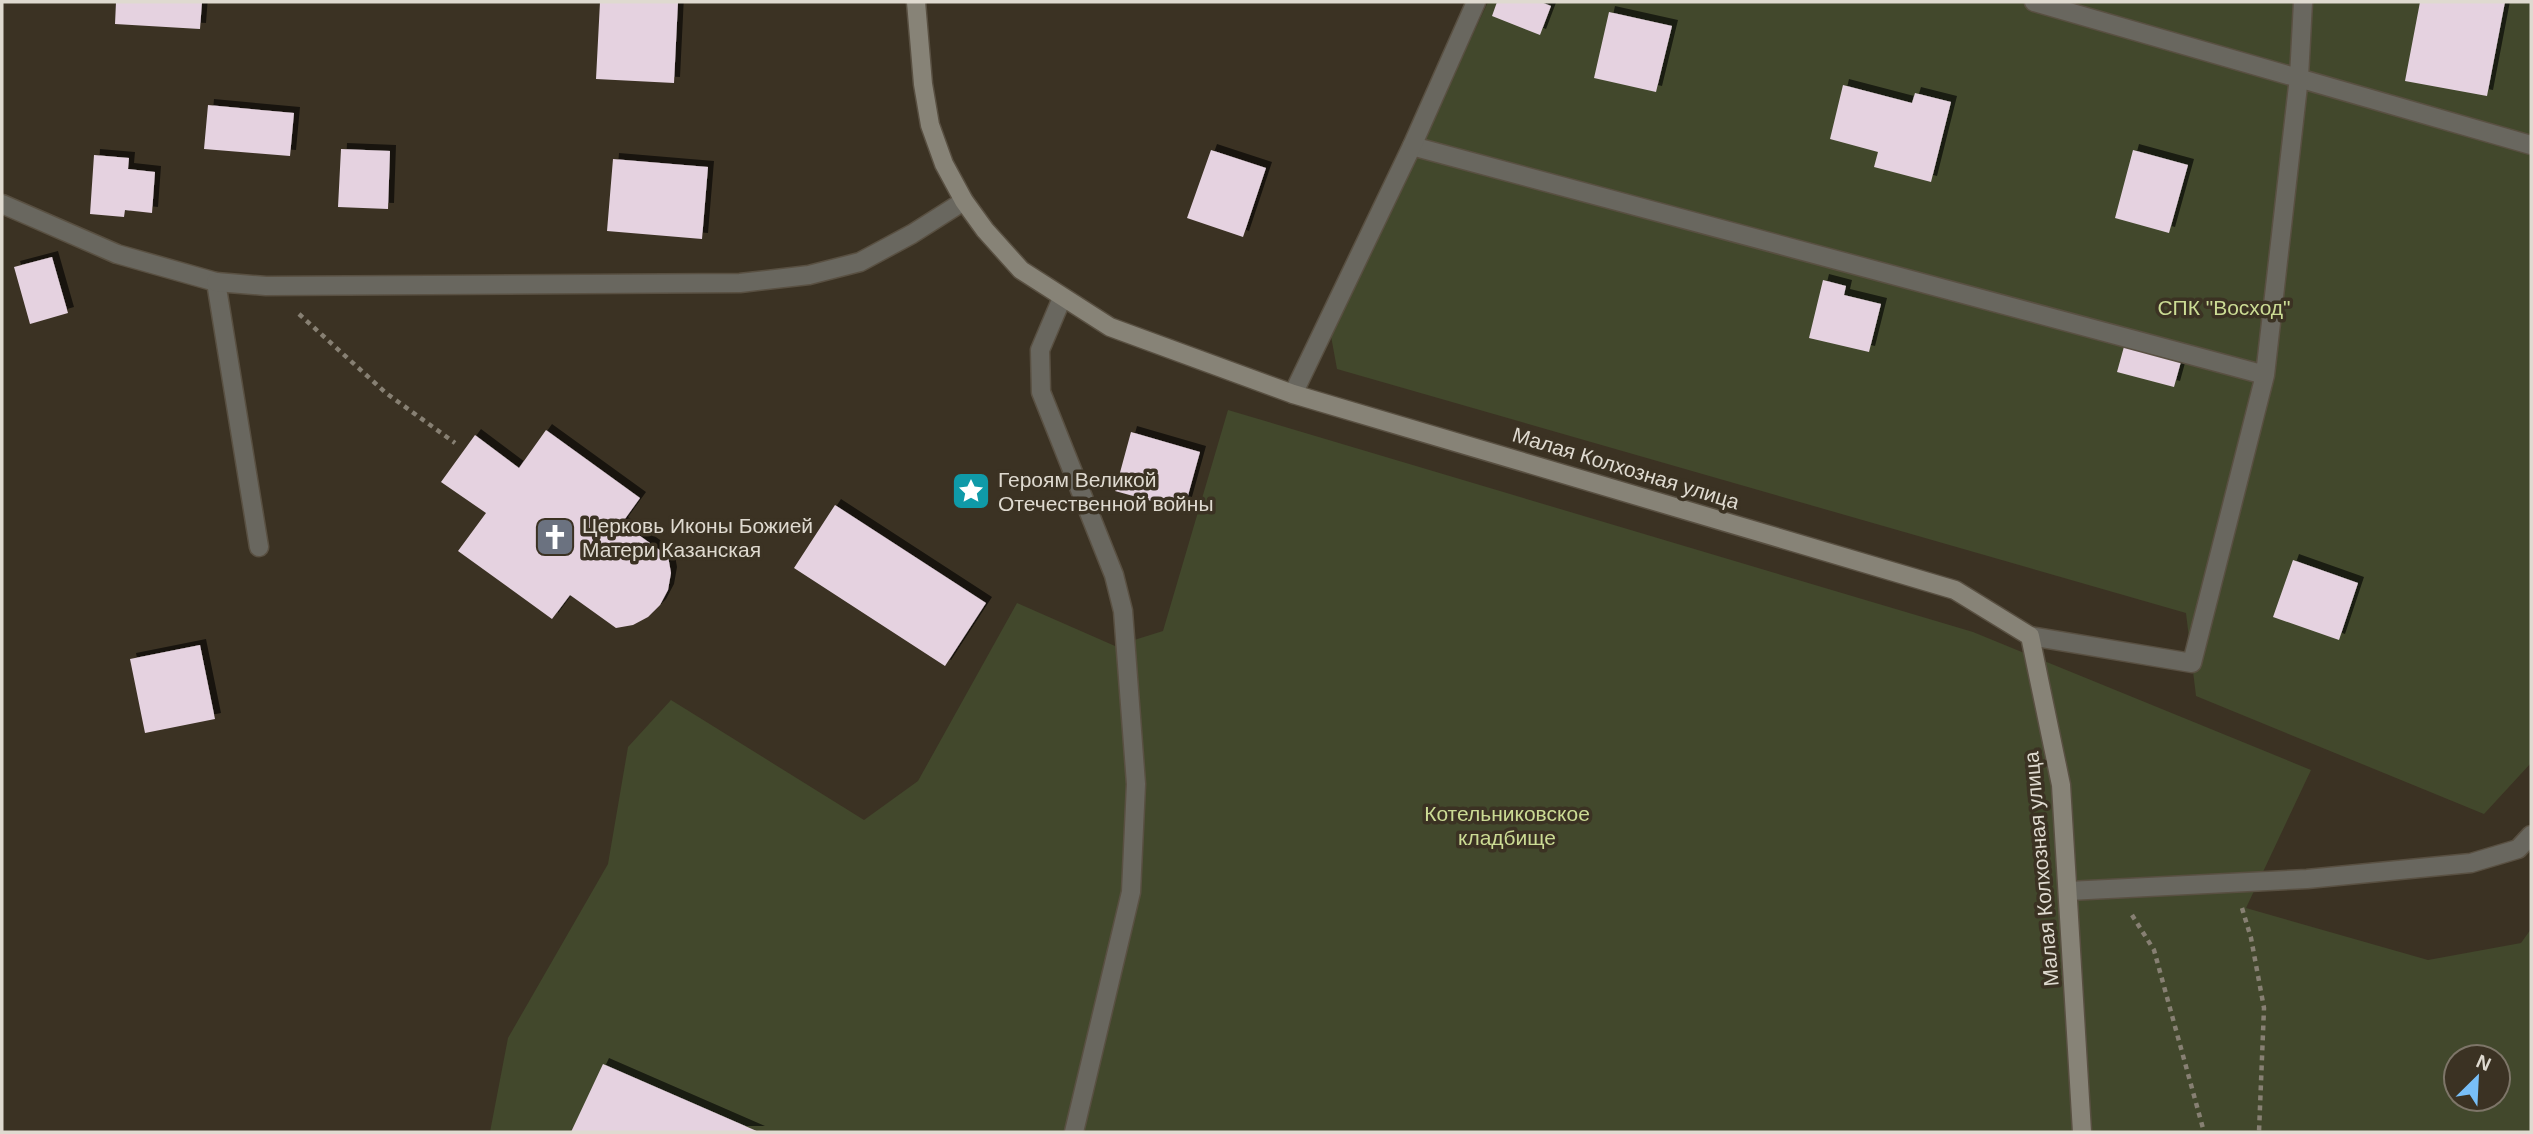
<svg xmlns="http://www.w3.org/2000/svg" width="2533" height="1134" viewBox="0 0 2533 1134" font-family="Helvetica,sans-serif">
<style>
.green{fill:#42482c;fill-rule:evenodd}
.building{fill:#e5d2e0;filter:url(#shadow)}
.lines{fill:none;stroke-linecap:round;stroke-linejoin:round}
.lane-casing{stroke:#595042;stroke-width:21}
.street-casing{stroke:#595042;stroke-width:21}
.secondary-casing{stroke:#595042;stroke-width:21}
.path{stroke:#878073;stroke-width:4.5;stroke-dasharray:5 5;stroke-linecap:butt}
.lane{stroke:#69675f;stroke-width:18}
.street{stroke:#69675f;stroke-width:18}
.secondary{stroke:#878377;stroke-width:18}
.labels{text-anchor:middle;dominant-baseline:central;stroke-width:7;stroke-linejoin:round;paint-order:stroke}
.park-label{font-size:21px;fill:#cbdb94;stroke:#3b3223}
.street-label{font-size:21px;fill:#dfdad0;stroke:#3b3223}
.poi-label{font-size:21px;fill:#dfdad0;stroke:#3b3223;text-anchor:start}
</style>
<defs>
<filter id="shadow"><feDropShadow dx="6" dy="-6" stdDeviation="0" flood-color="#0009"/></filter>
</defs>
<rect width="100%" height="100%" fill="#3b3223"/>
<!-- green -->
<path class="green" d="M1488,2H2531V763L2484,814L2196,696L2186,613L1337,369L1331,336Z
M1228,410L1973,632L2311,770L2246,908L2428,960L2521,943L2531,929V1132H490L508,1038L608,864L628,747L671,700L864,820L918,781L1017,603L1115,646L1163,631ZM2456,1057H2498V1099H2456Z"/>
<!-- building -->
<path class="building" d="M116,2H202L200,29L115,24Z
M600,2H678L674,83L596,79Z
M1497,2H1541L1551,6L1540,35L1492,16Z
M2420,2H2505L2487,96L2405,81Z
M1609,12L1672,26L1656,92L1594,78Z
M1843,85L1912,103L1915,93L1951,102L1931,182L1874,167L1878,152L1830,139Z
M208,105L294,113L290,156L204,149Z
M341,149L390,151L388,209L338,207Z
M1211,150L1266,168L1243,237L1187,218Z
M2133,150L2188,165L2169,233L2115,218Z
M94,155L129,158L128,169L155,172L152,213L125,210L124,217L90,214Z
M613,159L708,167L702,239L607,231Z
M52,257L68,313L30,324L14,267Z
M1823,280L1846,286L1844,295L1881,304L1869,352L1809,338Z
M2125,343L2182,358L2174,387L2117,372Z
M546,430L640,498L622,523L668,556L671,573L668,590L660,605L648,617L633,625L616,628L570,595L552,619L458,551L486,513L441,482L475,435L519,468Z
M1131,432L1200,452L1184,510L1115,491Z
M835,505L986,603L945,666L794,568Z
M2293,560L2358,583L2339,640L2273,617Z
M200,645L215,719L145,733L130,659Z
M603,1064L759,1132H571Z"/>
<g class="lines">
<!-- lane casing -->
<g class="lane-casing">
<path id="lane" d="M2034,2L2531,145
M1412,146L2265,375
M2,204L117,254L216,282L259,547
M1062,298L1040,350L1041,392L1114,575L1123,611L1136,784L1131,892L1074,1132
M2030,636L2192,663L2265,375L2299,77L2303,2
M2068,891L2307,879L2471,863L2518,849L2531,835"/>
</g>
<!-- street casing -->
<g class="street-casing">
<path id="street" d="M216,282L266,286L740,283L809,275L860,262L912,234L964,201
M1293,394L1412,146L1476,2"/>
</g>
<!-- secondary casing -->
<g class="secondary-casing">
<path id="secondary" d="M916,2L923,84L930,125L944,164L964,201L985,230L1021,270L1110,327L1293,394L1955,590L2030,636L2061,785L2082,1132"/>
</g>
<!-- path -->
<path class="path" d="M299,314L386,393L455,443
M2242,908L2251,938L2264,1008L2259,1132
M2132,915L2154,950L2204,1132"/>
<!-- lane -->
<use href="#lane" class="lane"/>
<!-- street -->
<use href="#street" class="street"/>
<!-- secondary -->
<use href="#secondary" class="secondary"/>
</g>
<!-- icons -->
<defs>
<g id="sight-square" transform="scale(2.0125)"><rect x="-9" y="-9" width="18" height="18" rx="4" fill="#0f9aa8" stroke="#3b3223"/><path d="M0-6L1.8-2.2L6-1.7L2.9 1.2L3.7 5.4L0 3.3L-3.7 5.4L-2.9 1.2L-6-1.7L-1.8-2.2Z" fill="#fff"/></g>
<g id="church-square" transform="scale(2.0125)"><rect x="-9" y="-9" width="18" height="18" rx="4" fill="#6b7280" stroke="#3b3223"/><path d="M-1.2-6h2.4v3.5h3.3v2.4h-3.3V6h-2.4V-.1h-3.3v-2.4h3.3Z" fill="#fff"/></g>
</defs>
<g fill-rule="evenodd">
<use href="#sight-square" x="971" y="491"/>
<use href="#church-square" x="555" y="537"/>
</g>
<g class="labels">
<!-- park labels -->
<g class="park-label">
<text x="2224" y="307">СПК "Восход"</text>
<text x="1507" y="813">Котельниковское<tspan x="1507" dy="24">кладбище</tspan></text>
</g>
<!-- street labels -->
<g class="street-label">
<text transform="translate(1626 468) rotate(17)">Малая Колхозная улица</text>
<text transform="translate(2041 869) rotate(-95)">Малая Колхозная улица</text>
</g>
<!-- poi labels -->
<g class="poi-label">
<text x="998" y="479">Героям Великой<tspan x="998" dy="24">Отечественной войны</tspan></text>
<text x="582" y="525">Церковь Иконы Божией<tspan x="582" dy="24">Матери Казанская</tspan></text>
</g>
</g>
<!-- border -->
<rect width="2533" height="1134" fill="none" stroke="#dfdad0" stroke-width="7"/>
<!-- north arrow -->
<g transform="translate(2477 1078) rotate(24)"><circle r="33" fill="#3b3223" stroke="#7d7568" stroke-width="2"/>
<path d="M0-5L12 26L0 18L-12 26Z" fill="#78bff8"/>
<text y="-10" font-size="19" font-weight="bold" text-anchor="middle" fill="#dfdad0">N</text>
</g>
</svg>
